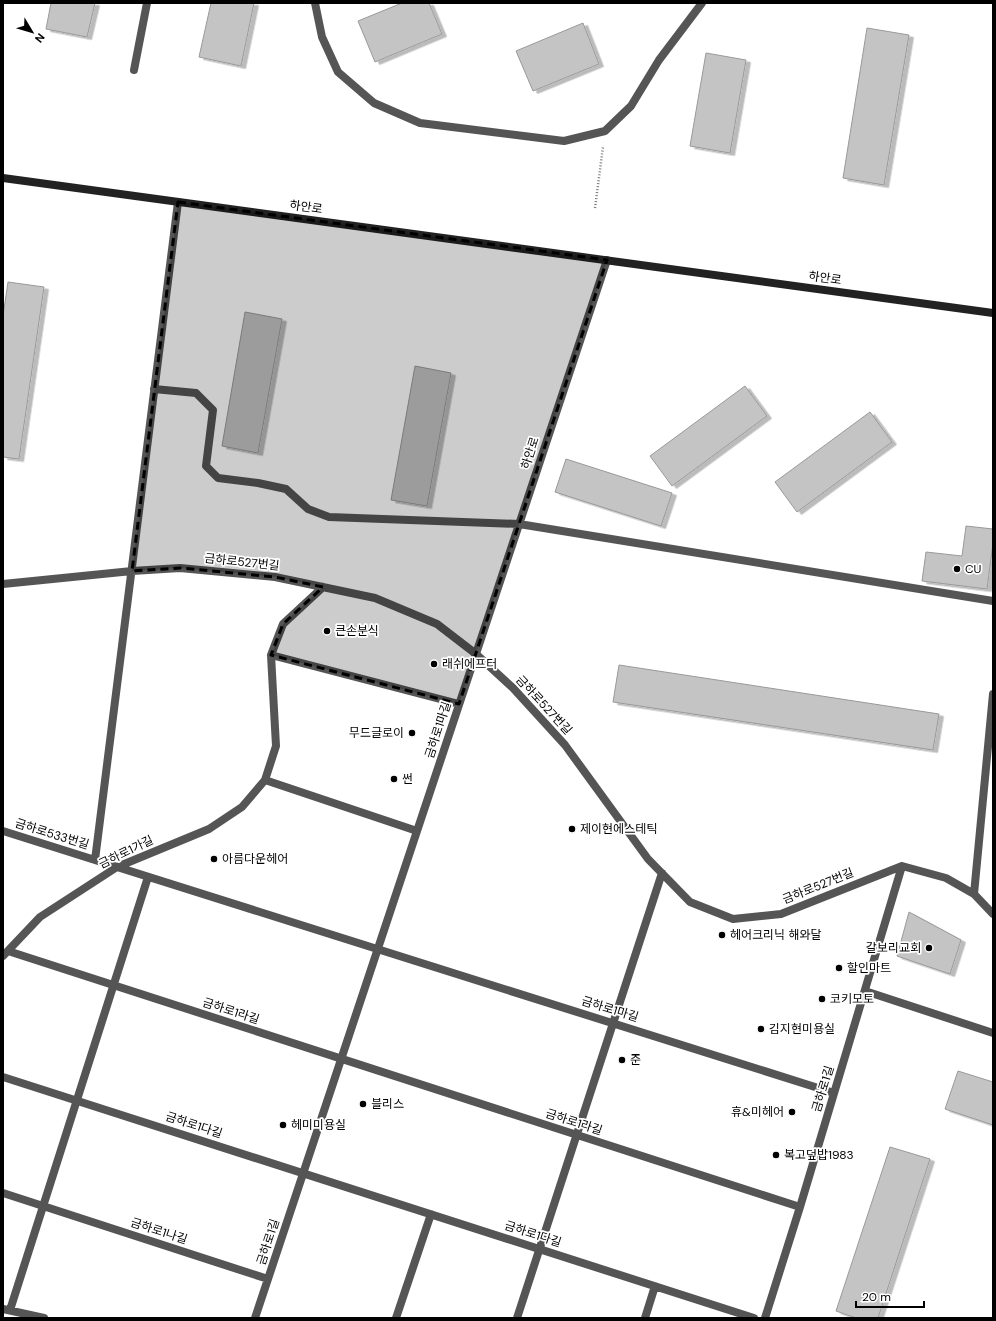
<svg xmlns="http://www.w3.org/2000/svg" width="996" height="1321" viewBox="0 0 996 1321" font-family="'DM Sans','Noto Sans KR',sans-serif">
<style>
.building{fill:#c4c4c4;stroke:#999;filter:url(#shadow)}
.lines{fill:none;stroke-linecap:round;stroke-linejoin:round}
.path{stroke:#777;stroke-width:2.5;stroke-dasharray:1 2;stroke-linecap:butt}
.service{stroke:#555;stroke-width:8}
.minor{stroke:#555;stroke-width:8}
.secondary{stroke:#222;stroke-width:8}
.marked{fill:#000;fill-opacity:0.2;stroke:#000;stroke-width:3;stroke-dasharray:8 5;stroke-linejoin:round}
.poi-dot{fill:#000;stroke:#fff;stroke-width:1.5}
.labels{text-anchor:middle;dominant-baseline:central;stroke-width:3.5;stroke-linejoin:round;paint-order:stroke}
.street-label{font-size:12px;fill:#000;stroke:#fff}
.poi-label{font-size:12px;fill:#000;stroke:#fff;text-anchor:start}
</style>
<defs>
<filter id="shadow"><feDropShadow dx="4.5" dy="2.5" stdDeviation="0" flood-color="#0004"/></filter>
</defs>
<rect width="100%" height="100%" fill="#fff"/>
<!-- building -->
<path class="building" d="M51,3H95L87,37L46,29Z
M211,3H254L241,66L199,57Z
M402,3H429L442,34L375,62L358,21Z
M583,23L599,64L533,91L516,51Z
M867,28L909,35L884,185L843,178Z
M706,53L746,60L730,153L690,146Z
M8,282L44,287L19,459L3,457V316Z
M245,312L282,319L258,453L222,446Z
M415,366L451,373L427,506L391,500Z
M745,386L767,416L672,486L650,456Z
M870,412L892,442L797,512L775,482Z
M566,459L672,493L661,526L555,492Z
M966,526L993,529V543L987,589L922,581L926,552L962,556Z
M619,665L939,714L933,750L613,702Z
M909,912L961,940L950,974L897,956Z
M958,1071L993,1082V1125L945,1109Z
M890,1147L930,1159L878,1318H856L836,1311Z"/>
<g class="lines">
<!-- path -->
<path class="path" d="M595,208L603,147"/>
<!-- service -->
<path class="service" d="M315,3L322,37L338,72L374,103L420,123L564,141L605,131L631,106L659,60L702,3
M134,70L147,3"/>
<!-- minor -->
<path class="minor" d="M154,389L196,393L213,410L206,466L218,478L258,483L286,489L308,509L329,517L519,524L993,601
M3,584L132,571L180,568L275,577L375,598L437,624L476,654L513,688L565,745L648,859L690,902L733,919L781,914L902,866L946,878L974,894L993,914
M271,655L459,704
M265,780L417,831
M3,831L834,1093
M95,860L178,202
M974,894L993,694
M8,951L800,1207
M3,956L40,917L117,867L209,829L242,807L265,780L276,746L271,655L283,624L323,587
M865,991L993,1033
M3,1077L754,1318
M3,1193L268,1279
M3,1309L44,1318
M10,1310L148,877
M255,1318L607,260
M396,1318L431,1214
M517,1318L662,873
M645,1318L655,1286
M765,1318L800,1207L902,866"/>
<!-- secondary -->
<path class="secondary" d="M3,178L993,313"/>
</g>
<!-- marked area -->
<path class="marked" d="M178,202L607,260L459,704L271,655L283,624L323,587L275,577L180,568L132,571Z"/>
<!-- markers -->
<g class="poi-dot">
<circle cx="957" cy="569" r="4"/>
<circle cx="327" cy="631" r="4"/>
<circle cx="434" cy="664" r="4"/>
<circle cx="412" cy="733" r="4"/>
<circle cx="394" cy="779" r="4"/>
<circle cx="572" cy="829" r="4"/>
<circle cx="214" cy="859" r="4"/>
<circle cx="722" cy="935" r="4"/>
<circle cx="929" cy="948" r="4"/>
<circle cx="839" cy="968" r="4"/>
<circle cx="822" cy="999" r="4"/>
<circle cx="761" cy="1029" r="4"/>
<circle cx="622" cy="1060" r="4"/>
<circle cx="363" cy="1104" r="4"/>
<circle cx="792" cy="1112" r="4"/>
<circle cx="283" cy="1125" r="4"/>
<circle cx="776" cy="1155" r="4"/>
</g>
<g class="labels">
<!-- street labels -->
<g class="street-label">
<text transform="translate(306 207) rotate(8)">하안로</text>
<text transform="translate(825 278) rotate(8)">하안로</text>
<text transform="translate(530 453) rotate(-72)">하안로</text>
<text transform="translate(242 562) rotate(6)">금하로527번길</text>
<text transform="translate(544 705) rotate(47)">금하로527번길</text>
<text transform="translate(438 730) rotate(-72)">금하로1마길</text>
<text transform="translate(52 834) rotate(17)">금하로533번길</text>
<text transform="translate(126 852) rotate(-26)">금하로1가길</text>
<text transform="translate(818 886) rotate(-22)">금하로527번길</text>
<text transform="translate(610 1009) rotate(17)">금하로1마길</text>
<text transform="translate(231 1011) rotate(18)">금하로1라길</text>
<text transform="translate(823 1089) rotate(-73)">금하로1길</text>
<text transform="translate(574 1122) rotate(18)">금하로1라길</text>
<text transform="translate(194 1125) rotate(18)">금하로1다길</text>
<text transform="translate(159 1231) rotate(18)">금하로1나길</text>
<text transform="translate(533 1234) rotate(18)">금하로1다길</text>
<text transform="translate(268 1242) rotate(-72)">금하로1길</text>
</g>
<!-- poi labels -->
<g class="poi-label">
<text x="965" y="569">CU</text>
<text x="335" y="631">큰손분식</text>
<text x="442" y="664">래쉬에프터</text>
<text x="404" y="733" text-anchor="end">무드글로이</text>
<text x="402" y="779">썬</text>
<text x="580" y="829">제이현에스테틱</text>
<text x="222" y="859">아름다운헤어</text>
<text x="730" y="935">헤어크리닉 해와달</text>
<text x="921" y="948" text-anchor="end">갈보리교회</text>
<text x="847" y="968">할인마트</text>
<text x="830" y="999">코키모토</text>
<text x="769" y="1029">김지현미용실</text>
<text x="630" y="1060">준</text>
<text x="371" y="1104">블리스</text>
<text x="784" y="1112" text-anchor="end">휴&amp;미헤어</text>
<text x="291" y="1125">헤미미용실</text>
<text x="784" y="1155">복고덮밥1983</text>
</g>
</g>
<!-- border -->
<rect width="996" height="1321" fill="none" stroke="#000000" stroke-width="8"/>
<!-- north arrow -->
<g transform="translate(32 32) rotate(128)" stroke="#ffffff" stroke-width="3" paint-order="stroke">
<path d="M0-3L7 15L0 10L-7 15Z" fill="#000000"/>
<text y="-6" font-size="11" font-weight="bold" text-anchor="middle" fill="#000000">N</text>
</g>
<!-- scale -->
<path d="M856 1301v6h68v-6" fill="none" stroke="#000000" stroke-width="2"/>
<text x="862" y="1301" font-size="12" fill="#000000" stroke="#ffffff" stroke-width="3" paint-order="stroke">20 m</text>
</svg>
